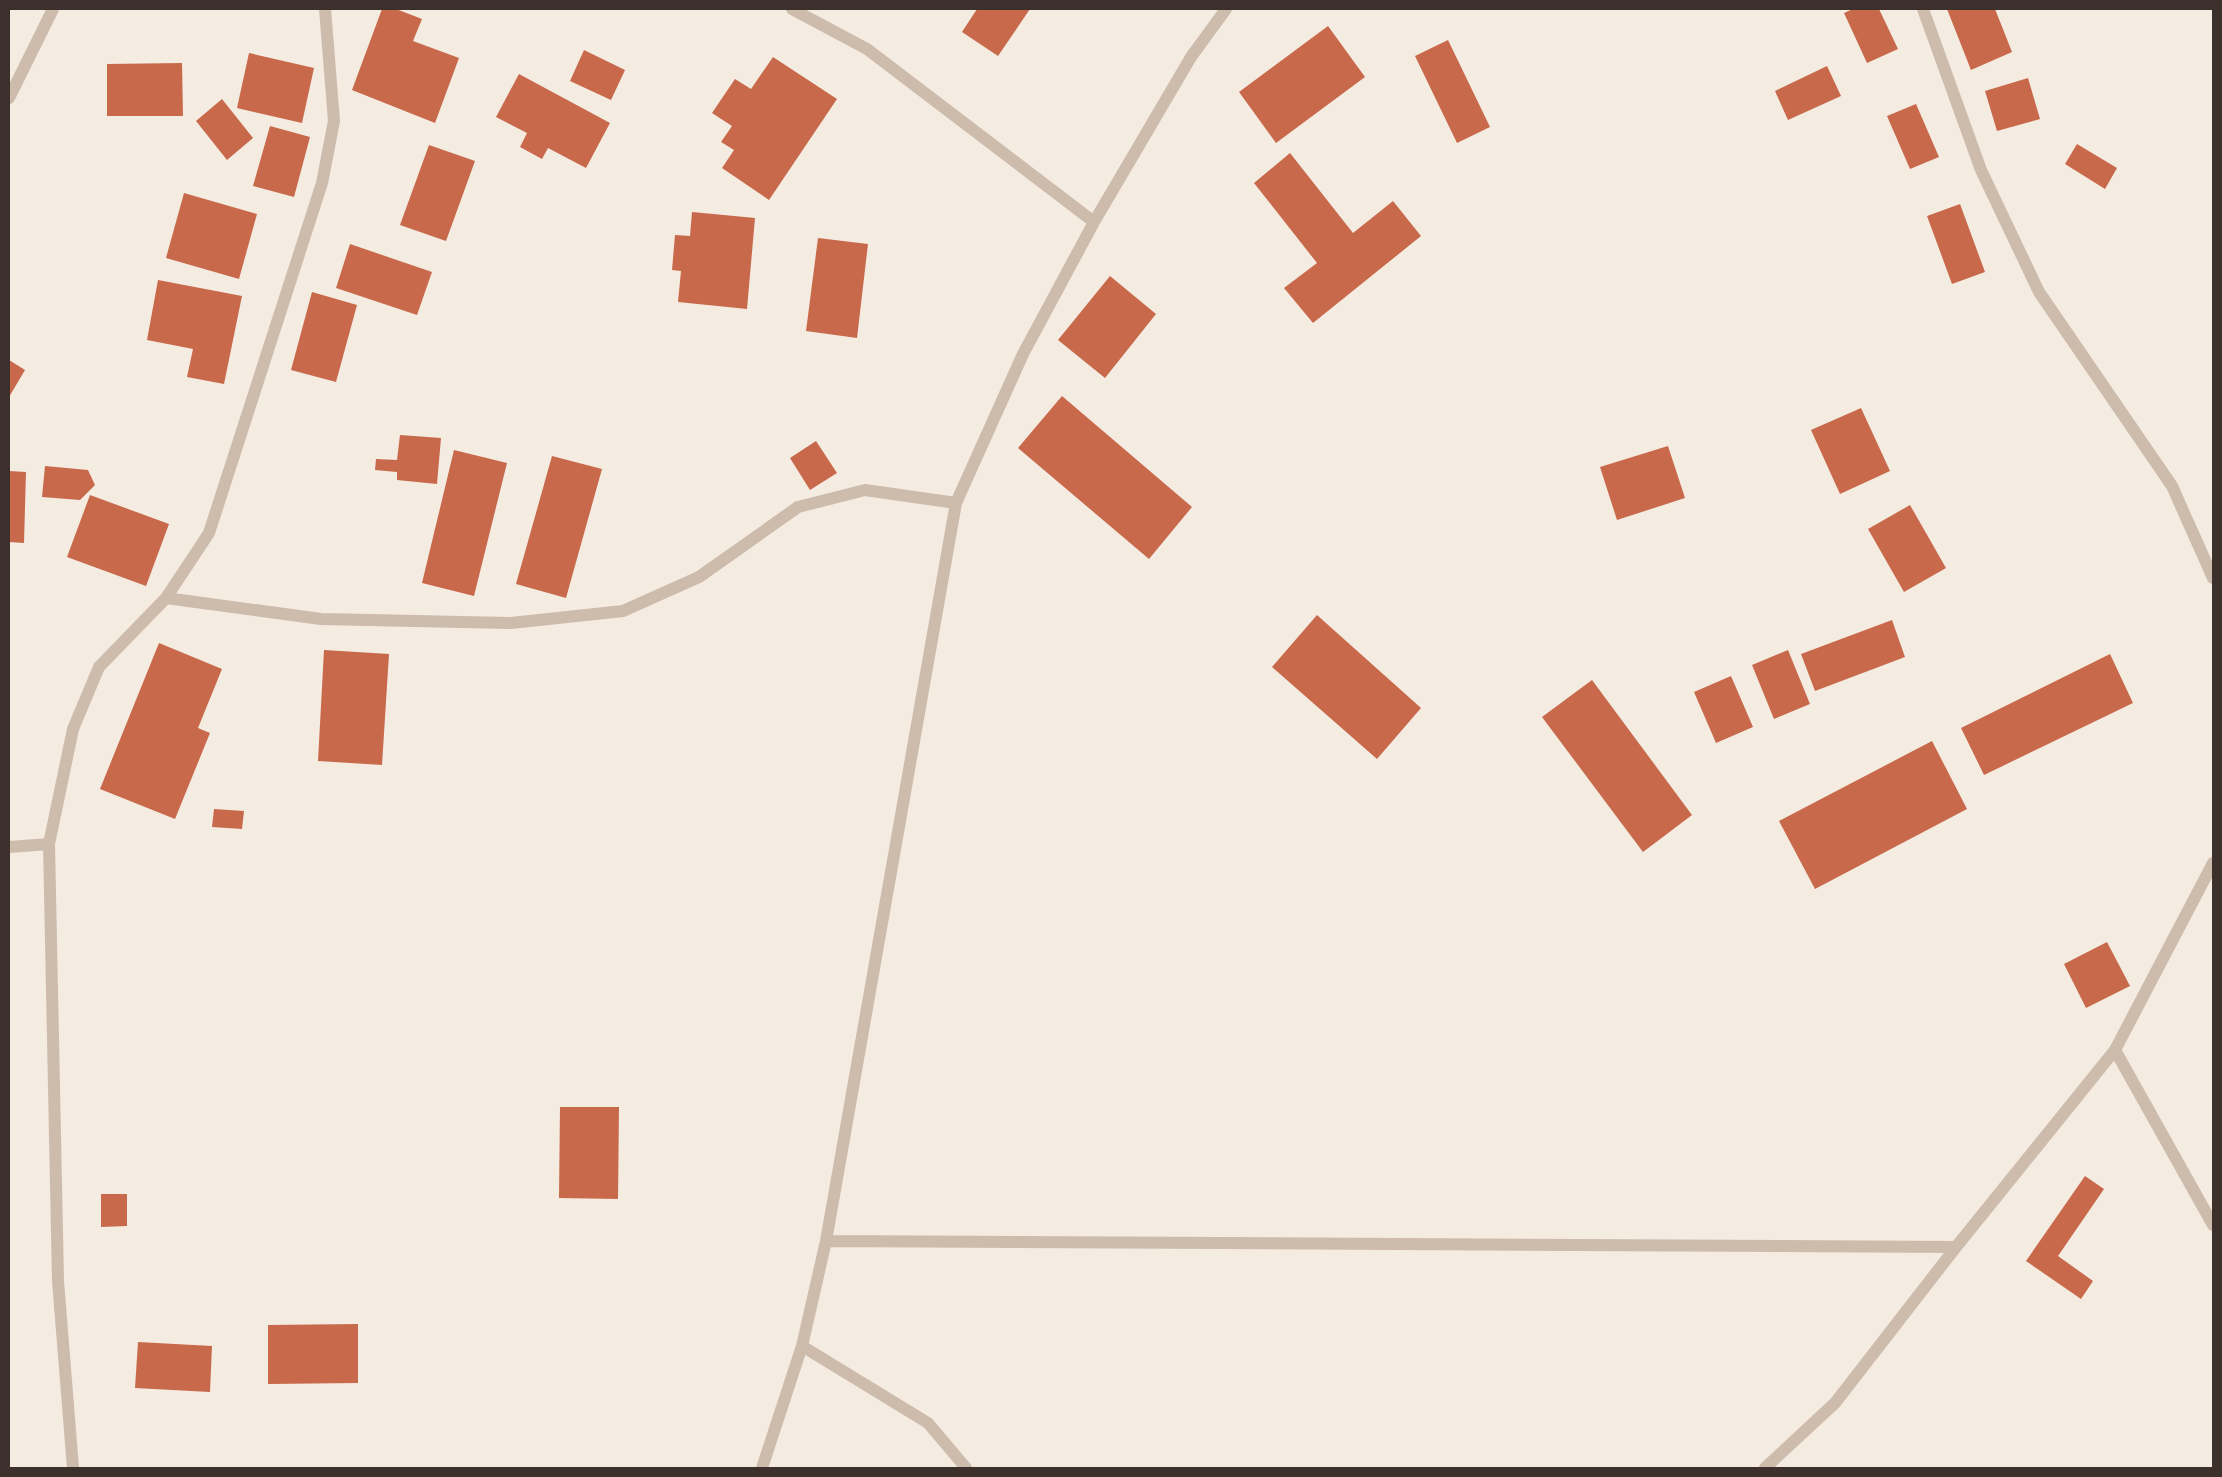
<svg xmlns="http://www.w3.org/2000/svg" width="2222" height="1477" viewBox="0 0 2222 1477" font-family="'DejaVu Sans',sans-serif">
<style>
.building{fill:#c8694b}
.lines{fill:none;stroke-linecap:round;stroke-linejoin:round}
.minor{stroke:#cdbbac;stroke-width:12}
</style>
<rect width="100%" height="100%" fill="#f4ebe1"/>
<!-- building -->
<path class="building" d="M382,9H396L422,19L413,41L459,58L435,123L352,90Z
M977,9H1030L998,56L962,32Z
M1853,9H1879L1898,49L1867,63L1844,13Z
M1947,9H1995L2012,52L1971,70Z
M1328,26L1365,77L1276,143L1239,92Z
M1448,40L1490,127L1457,143L1415,56Z
M584,50L625,70L611,100L570,81Z
M249,53L314,68L302,123L237,108Z
M773,57L837,99L769,200L722,168L734,150L721,142L732,126L712,113L735,79L751,89Z
M182,63L183,116H107V64Z
M1827,66L1841,96L1788,120L1775,91Z
M519,74L610,123L586,168L548,148L542,159L520,147L527,133L496,117Z
M2028,78L2040,119L1997,131L1985,91Z
M222,99L253,138L227,160L196,121Z
M1916,104L1939,157L1910,169L1887,116Z
M270,126L310,137L294,197L253,186Z
M2077,144L2117,168L2105,189L2065,164Z
M429,145L475,161L446,241L400,225Z
M1290,153L1353,233L1393,201L1421,236L1313,323L1284,288L1317,263L1254,183Z
M184,193L257,214L239,279L166,258Z
M1960,204L1985,272L1952,284L1927,216Z
M692,212L755,218L747,309L678,302L681,271L672,270L675,235L690,236Z
M818,238L868,244L857,338L806,331Z
M350,244L432,272L417,315L336,288Z
M1110,276L1156,314L1105,378L1058,340Z
M158,280L242,296L224,384L187,377L193,349L147,340Z
M312,292L357,305L336,382L291,370Z
M9,360L25,370L9,397Z
M1062,396L1192,507L1149,559L1018,448Z
M1861,408L1890,471L1840,494L1811,430Z
M400,435L441,438L437,484L397,480V472L375,470L376,459L397,460Z
M816,441L837,473L810,490L790,458Z
M1668,446L1685,498L1617,520L1600,467Z
M454,450L507,463L474,596L422,583Z
M552,456L602,469L566,598L516,584Z
M45,466L88,470L95,485L80,500L42,497Z
M9,471L26,472L24,543L9,542Z
M90,495L169,524L146,586L67,557Z
M1910,505L1946,568L1904,592L1868,529Z
M1317,615L1421,708L1377,759L1272,667Z
M1892,620L1905,657L1815,691L1801,654Z
M159,643L222,669L198,728L210,733L175,819L100,789Z
M324,650L389,654L382,765L318,761Z
M1788,650L1810,704L1774,719L1752,665Z
M2110,654L2133,703L1984,775L1961,728Z
M1731,676L1753,727L1716,743L1694,692Z
M1592,680L1692,815L1643,852L1542,717Z
M1932,741L1967,809L1815,889L1779,821Z
M214,809L244,811L242,829L212,827Z
M2107,942L2130,986L2086,1008L2064,964Z
M560,1107H619L618,1199L559,1198Z
M2085,1176L2104,1189L2058,1256L2093,1281L2081,1299L2026,1261Z
M101,1194H127V1226L101,1227Z
M358,1324V1383L268,1384V1325Z
M138,1342L212,1346L210,1392L135,1388Z"/>
<g class="lines">
<!-- minor -->
<path class="minor" d="M792,9L867,49L1094,222
M1923,9L1981,170L2039,292L2172,486L2213,578
M9,98L53,9
M166,598L321,619L511,623L623,611L699,577L798,507L865,490L956,503
M9,847L49,844
M2115,1050L2213,1225
M826,1241L1956,1247
M802,1346L928,1423L966,1468
M73,1468L58,1281L49,844L73,729L99,667L166,598L209,533L322,183L334,121L325,9
M762,1468L802,1346L826,1241L956,503L1023,354L1094,222L1191,57L1226,9
M1765,1468L1835,1403L1956,1247L2115,1050L2213,863"/>
</g>
<!-- border -->
<rect width="2222" height="1477" fill="none" stroke="#3b302b" stroke-width="20"/>
</svg>
